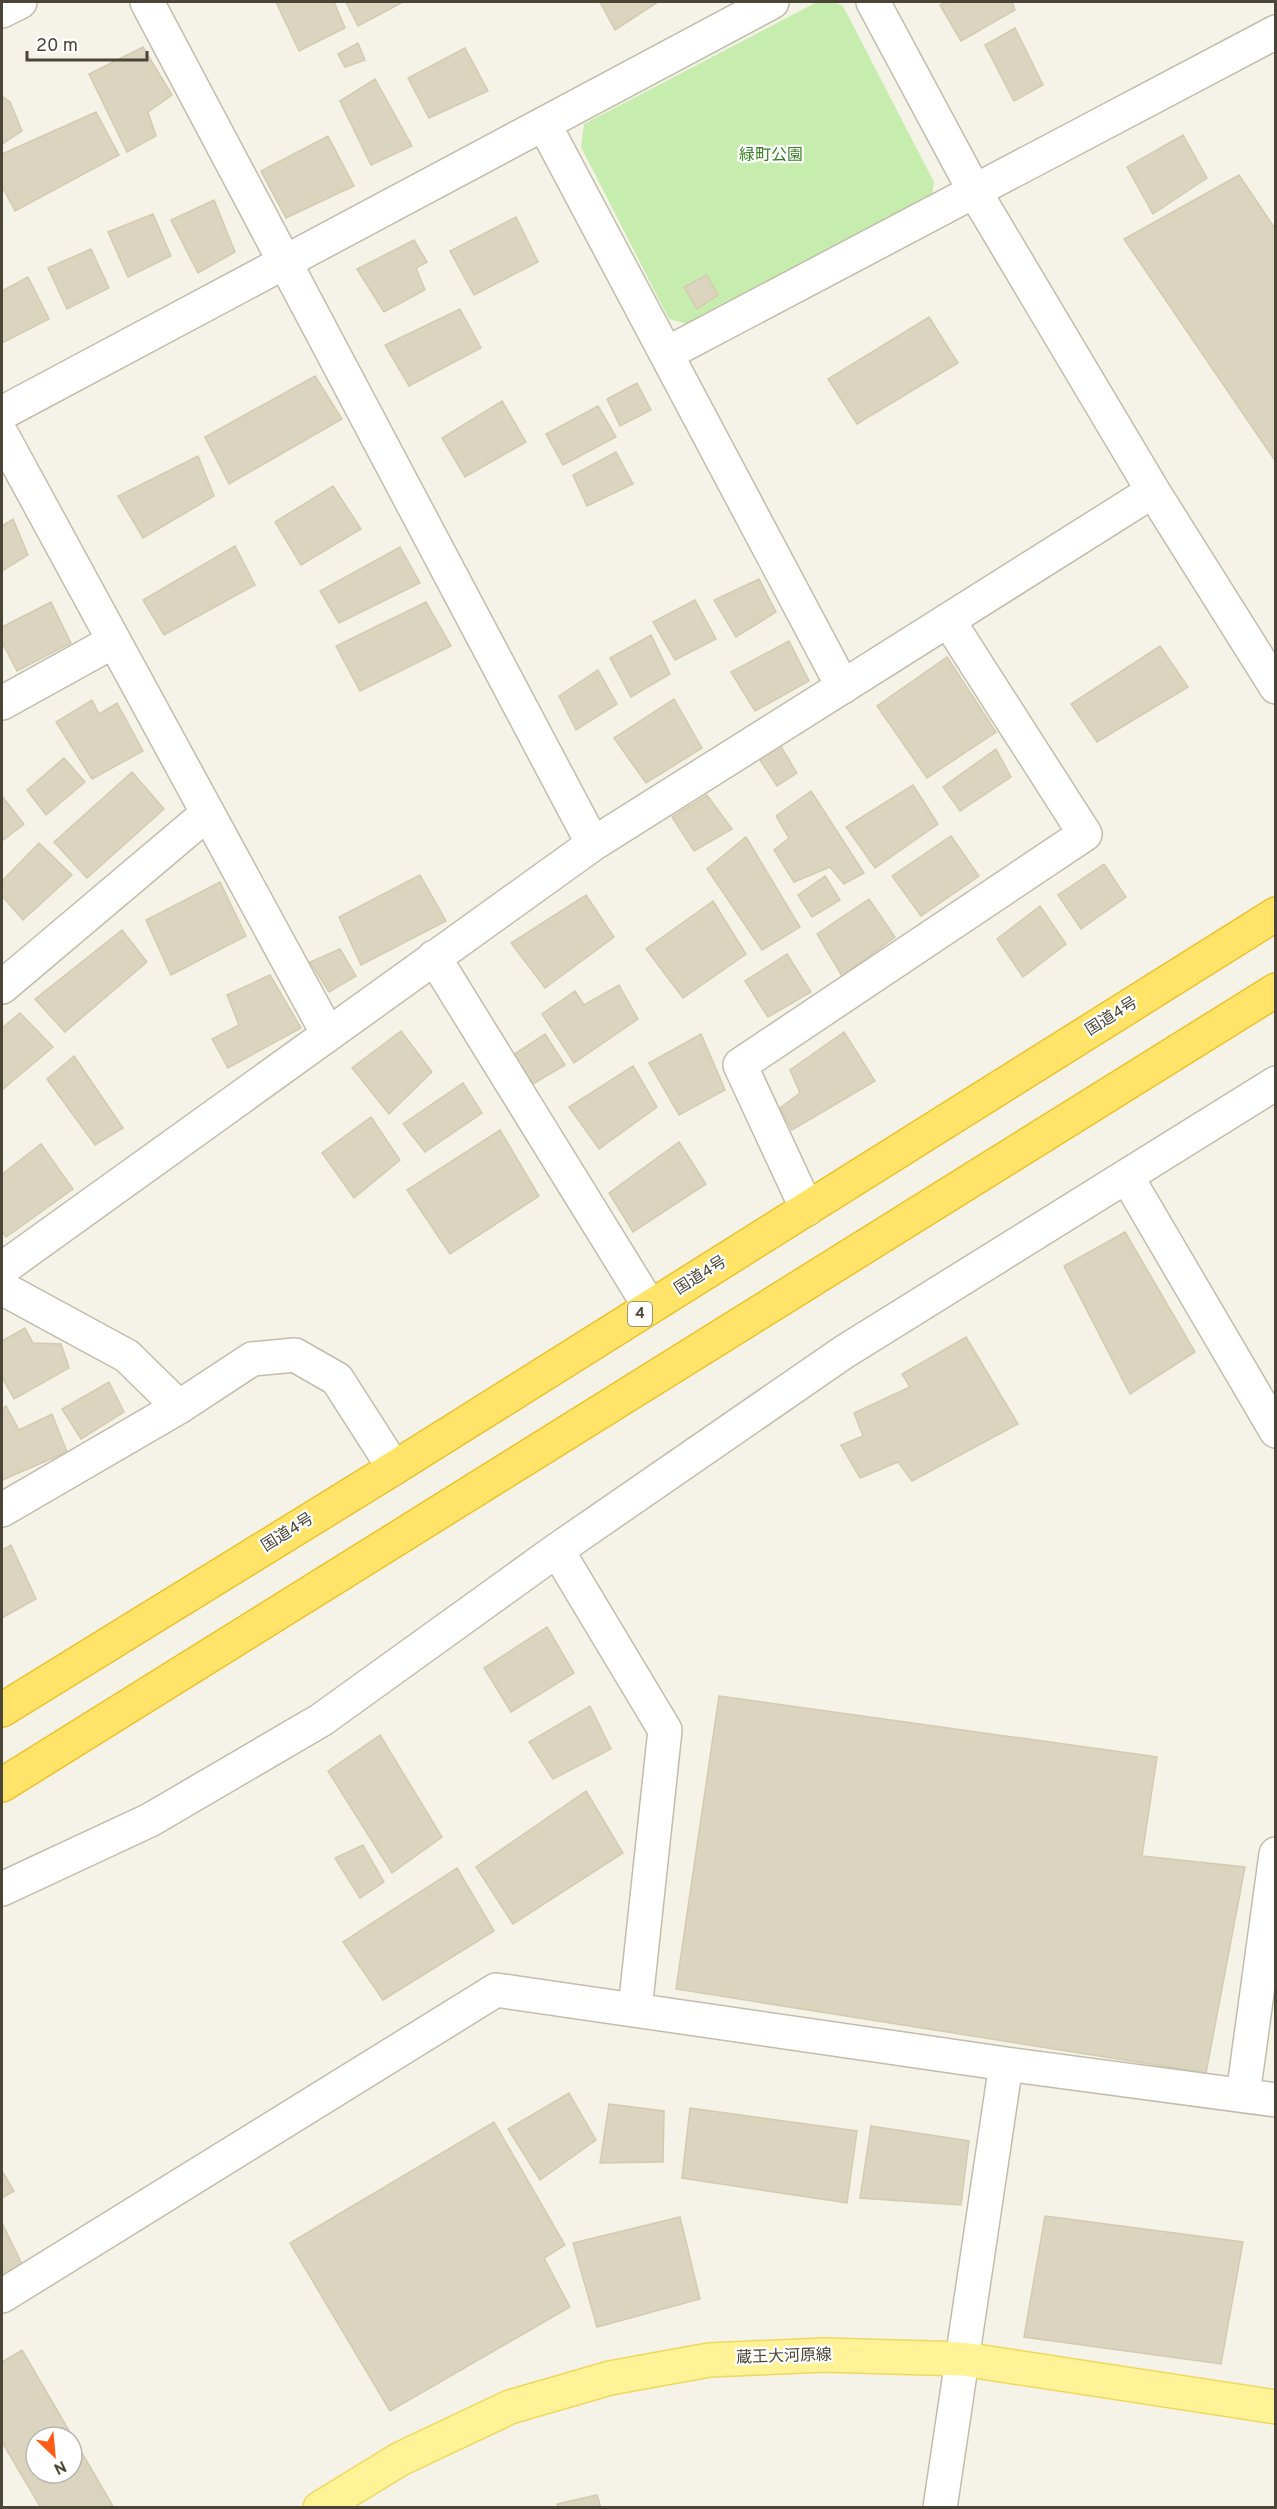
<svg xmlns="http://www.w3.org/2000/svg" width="1277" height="2509" viewBox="0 0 1277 2509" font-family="Overpass,'Noto Sans JP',sans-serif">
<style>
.green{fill:#c7edae}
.building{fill:#dbd4bf;stroke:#d4cbaf;stroke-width:1.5;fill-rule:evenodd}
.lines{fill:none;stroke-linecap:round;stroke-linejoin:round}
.minor-casing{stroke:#c2bdaa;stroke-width:36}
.major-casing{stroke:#eed95d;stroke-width:36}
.highway-casing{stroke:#ebc22d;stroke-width:36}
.minor{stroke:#fff;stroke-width:33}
.major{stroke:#fff297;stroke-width:33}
.highway{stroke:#ffe469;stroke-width:33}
.labels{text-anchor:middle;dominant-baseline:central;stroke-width:4.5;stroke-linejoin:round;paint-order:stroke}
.shield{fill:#fff;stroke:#807d72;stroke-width:1.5}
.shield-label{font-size:15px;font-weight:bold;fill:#4a4536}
.park-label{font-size:16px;fill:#388123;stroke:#fff}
.street-label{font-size:16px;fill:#4a4536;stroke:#fff}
</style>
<rect width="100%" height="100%" fill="#f5f3e8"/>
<!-- green -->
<path class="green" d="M817,2H833L843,6L934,182L931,202L695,326L669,319L581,147L584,124Z"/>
<!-- building -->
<path class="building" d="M276,2H334L345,28L299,51Z
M346,2H403L358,26Z
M600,2H658L615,30Z
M947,2H1012L1015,10L961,41L940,5Z
M1015,28L1043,85L1014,101L985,45Z
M358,43L365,60L345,67L338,54Z
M143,47L172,95L148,112L156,136L127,152L89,74Z
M465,48L488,91L429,118L408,78Z
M375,79L412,146L371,165L340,101Z
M2,96L10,102L22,131L2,144Z
M96,112L119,155L15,211L2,186V154Z
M1183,135L1207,178L1153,214L1127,167Z
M328,136L354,186L286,218L261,171Z
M1239,175L1276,230V462L1124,239Z
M214,200L235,252L198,273L171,220Z
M153,214L171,256L128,277L108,232Z
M516,217L538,262L474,295L450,251Z
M414,240L427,262L416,268L425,290L384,312L357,269Z
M91,249L109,288L67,309L48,268Z
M707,275L718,295L697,309L684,287Z
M28,277L49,319L2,343V291Z
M460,309L481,348L409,386L385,345Z
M929,317L958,363L857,424L828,379Z
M315,376L342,419L229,484L205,437Z
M637,383L651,410L620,426L607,399Z
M502,401L526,442L465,477L442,438Z
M598,406L616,437L563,465L546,434Z
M616,452L633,484L587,506L573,475Z
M198,456L214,496L143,538L118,496Z
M333,486L361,529L301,565L275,522Z
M13,519L28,555L2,571V526Z
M235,546L255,585L164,635L143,600Z
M400,547L420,583L339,623L320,591Z
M759,579L776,612L736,637L714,600Z
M695,600L716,639L675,660L653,622Z
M51,602L71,643L17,671L2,642V627Z
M426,602L451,646L360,691L336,646Z
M651,635L670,674L631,697L610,658Z
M789,641L809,681L755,711L731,672Z
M1160,646L1188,687L1097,742L1071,704Z
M947,657L996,732L927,778L877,706Z
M598,670L617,704L576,730L559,696Z
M674,699L702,748L646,783L614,738Z
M92,700L99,714L117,703L143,751L92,779L56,722Z
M780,745L797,773L777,786L758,757Z
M996,749L1011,777L960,811L943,787Z
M64,758L85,782L46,815L27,790Z
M132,772L164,809L87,878L54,842Z
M913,785L938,824L875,868L846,827Z
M811,791L864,873L844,884L830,867L794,882L774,850L789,838L776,816Z
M707,795L732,829L694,851L672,817Z
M2,796L24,824L2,841Z
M951,836L979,876L921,916L892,876Z
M746,837L800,927L762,950L707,869Z
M39,843L72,875L23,920L2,896V881Z
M1104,864L1126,897L1081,929L1058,895Z
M420,875L446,921L361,965L339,917Z
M825,876L840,900L812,917L798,895Z
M220,882L246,936L171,975L146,920Z
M586,895L614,937L545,988L511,943Z
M869,899L895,937L842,976L817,934Z
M713,901L746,954L683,998L646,949Z
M1040,906L1066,944L1023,977L997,939Z
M122,930L147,962L65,1032L35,999Z
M340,949L356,976L329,992L310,962Z
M787,954L811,992L768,1017L745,981Z
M270,975L301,1028L228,1068L212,1039L239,1025L227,995Z
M619,985L638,1019L574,1063L542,1014L575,991L584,1005Z
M20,1013L53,1047L2,1090V1028Z
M401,1031L432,1072L389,1114L352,1068Z
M844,1032L875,1081L792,1130L780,1108L800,1093L790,1070Z
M545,1034L565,1065L533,1084L513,1055Z
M701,1034L725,1090L679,1115L649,1063Z
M74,1056L123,1128L95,1145L47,1079Z
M633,1066L657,1107L599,1149L569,1107Z
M463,1083L482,1113L425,1152L403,1124Z
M371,1117L400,1160L354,1198L322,1153Z
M500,1130L539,1196L450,1254L407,1190Z
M679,1142L706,1184L633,1232L609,1193Z
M41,1144L73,1189L6,1237L2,1231V1174Z
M1125,1232L1195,1352L1130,1394L1064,1266Z
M25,1328L33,1343L61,1344L69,1368L14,1399L2,1377V1341Z
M966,1337L1018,1424L912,1481L898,1462L860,1478L841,1445L863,1436L854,1413L910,1387L902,1374Z
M109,1382L124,1412L81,1439L62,1409Z
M6,1406L19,1430L52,1414L67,1452L2,1480V1409Z
M11,1545L36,1599L2,1618V1550Z
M547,1627L574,1673L511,1712L484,1668Z
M719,1696L1157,1757L1142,1856L1245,1867L1206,2073L676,1989Z
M590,1706L611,1749L553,1779L529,1742Z
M380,1735L442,1837L392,1873L328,1771Z
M586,1791L623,1853L513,1924L476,1867Z
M363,1845L384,1882L360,1898L335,1858Z
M457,1868L494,1931L383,2000L343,1942Z
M569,2093L596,2140L540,2180L508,2129Z
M609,2104L664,2111L663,2162L600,2163Z
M690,2108L857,2131L847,2203L682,2178Z
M494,2122L565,2245L544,2258L570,2307L390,2411L290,2243Z
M871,2126L969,2141L961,2205L860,2198Z
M2,2171L14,2191L2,2198Z
M1045,2216L1243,2242L1221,2364L1024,2337Z
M680,2217L700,2299L597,2327L573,2243Z
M2,2223L23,2266L2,2279Z
M22,2350L114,2508H41L2,2442V2362ZM36,2437H72V2473H36Z
M597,2495L601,2508H558L557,2504Z"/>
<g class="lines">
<!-- minor casing -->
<g class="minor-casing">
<path id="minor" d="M147,2L593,844
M873,2L975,192L1153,491L1276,687
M2,11L20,2
M544,124L843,687
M666,354L1276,32
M2,413L772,2
M2,435L328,1034
M2,703L114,641
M434,957L650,1307
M2,987L208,813
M1127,1177L1276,1431
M807,1209L740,1065L1085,834L948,620
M2,1269L593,844L1153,491
M2,1288L127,1356L179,1407
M2,1510L179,1407L252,1359L295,1355L337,1379L394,1468
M557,1550L665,1730L635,2010
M2,1889L150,1820L321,1720L557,1550L844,1352L1276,1083
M1243,2095L1276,1854
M2,2296L496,1990L1006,2064L1276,2100
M940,2508L1006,2064"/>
</g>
<!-- major casing -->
<g class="major-casing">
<path id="major" d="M320,2508L400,2459L510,2407L610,2378L709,2360L824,2355L963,2359L1276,2407"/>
</g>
<!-- highway casing -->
<g class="highway-casing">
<path id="highway" d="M2,1710L394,1468L1276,914
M2,1785L1276,990"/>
</g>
<!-- minor -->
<use href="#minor" class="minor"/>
<!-- major -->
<use href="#major" class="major"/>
<!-- highway -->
<use href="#highway" class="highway"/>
</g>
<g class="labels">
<!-- shield labels -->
<rect class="shield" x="628" y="1302" width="24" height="24" rx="4.5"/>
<g class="shield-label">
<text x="640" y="1314">4</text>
</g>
<!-- park labels -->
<g class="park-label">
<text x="771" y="156">緑町公園</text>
</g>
<!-- street labels -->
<g class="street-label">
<text transform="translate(1112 1017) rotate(-32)">国道4号</text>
<text transform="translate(701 1276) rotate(-32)">国道4号</text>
<text transform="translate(288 1533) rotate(-32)">国道4号</text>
<text transform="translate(784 2357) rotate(-2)">蔵王大河原線</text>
</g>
</g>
<!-- border -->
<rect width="1277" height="2509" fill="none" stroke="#4a4536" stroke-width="6"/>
<!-- north arrow -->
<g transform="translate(54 2455) rotate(154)"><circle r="28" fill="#ffffff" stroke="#b7b5af" stroke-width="1.5"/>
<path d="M0-4.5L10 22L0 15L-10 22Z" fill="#ff5d15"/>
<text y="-9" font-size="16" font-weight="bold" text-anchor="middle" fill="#4a4536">N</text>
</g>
<!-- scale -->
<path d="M27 51v9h120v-9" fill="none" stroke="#4a4536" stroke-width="3"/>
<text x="36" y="51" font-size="18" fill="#4a4536" stroke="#ffffff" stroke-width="4.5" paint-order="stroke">20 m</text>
</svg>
